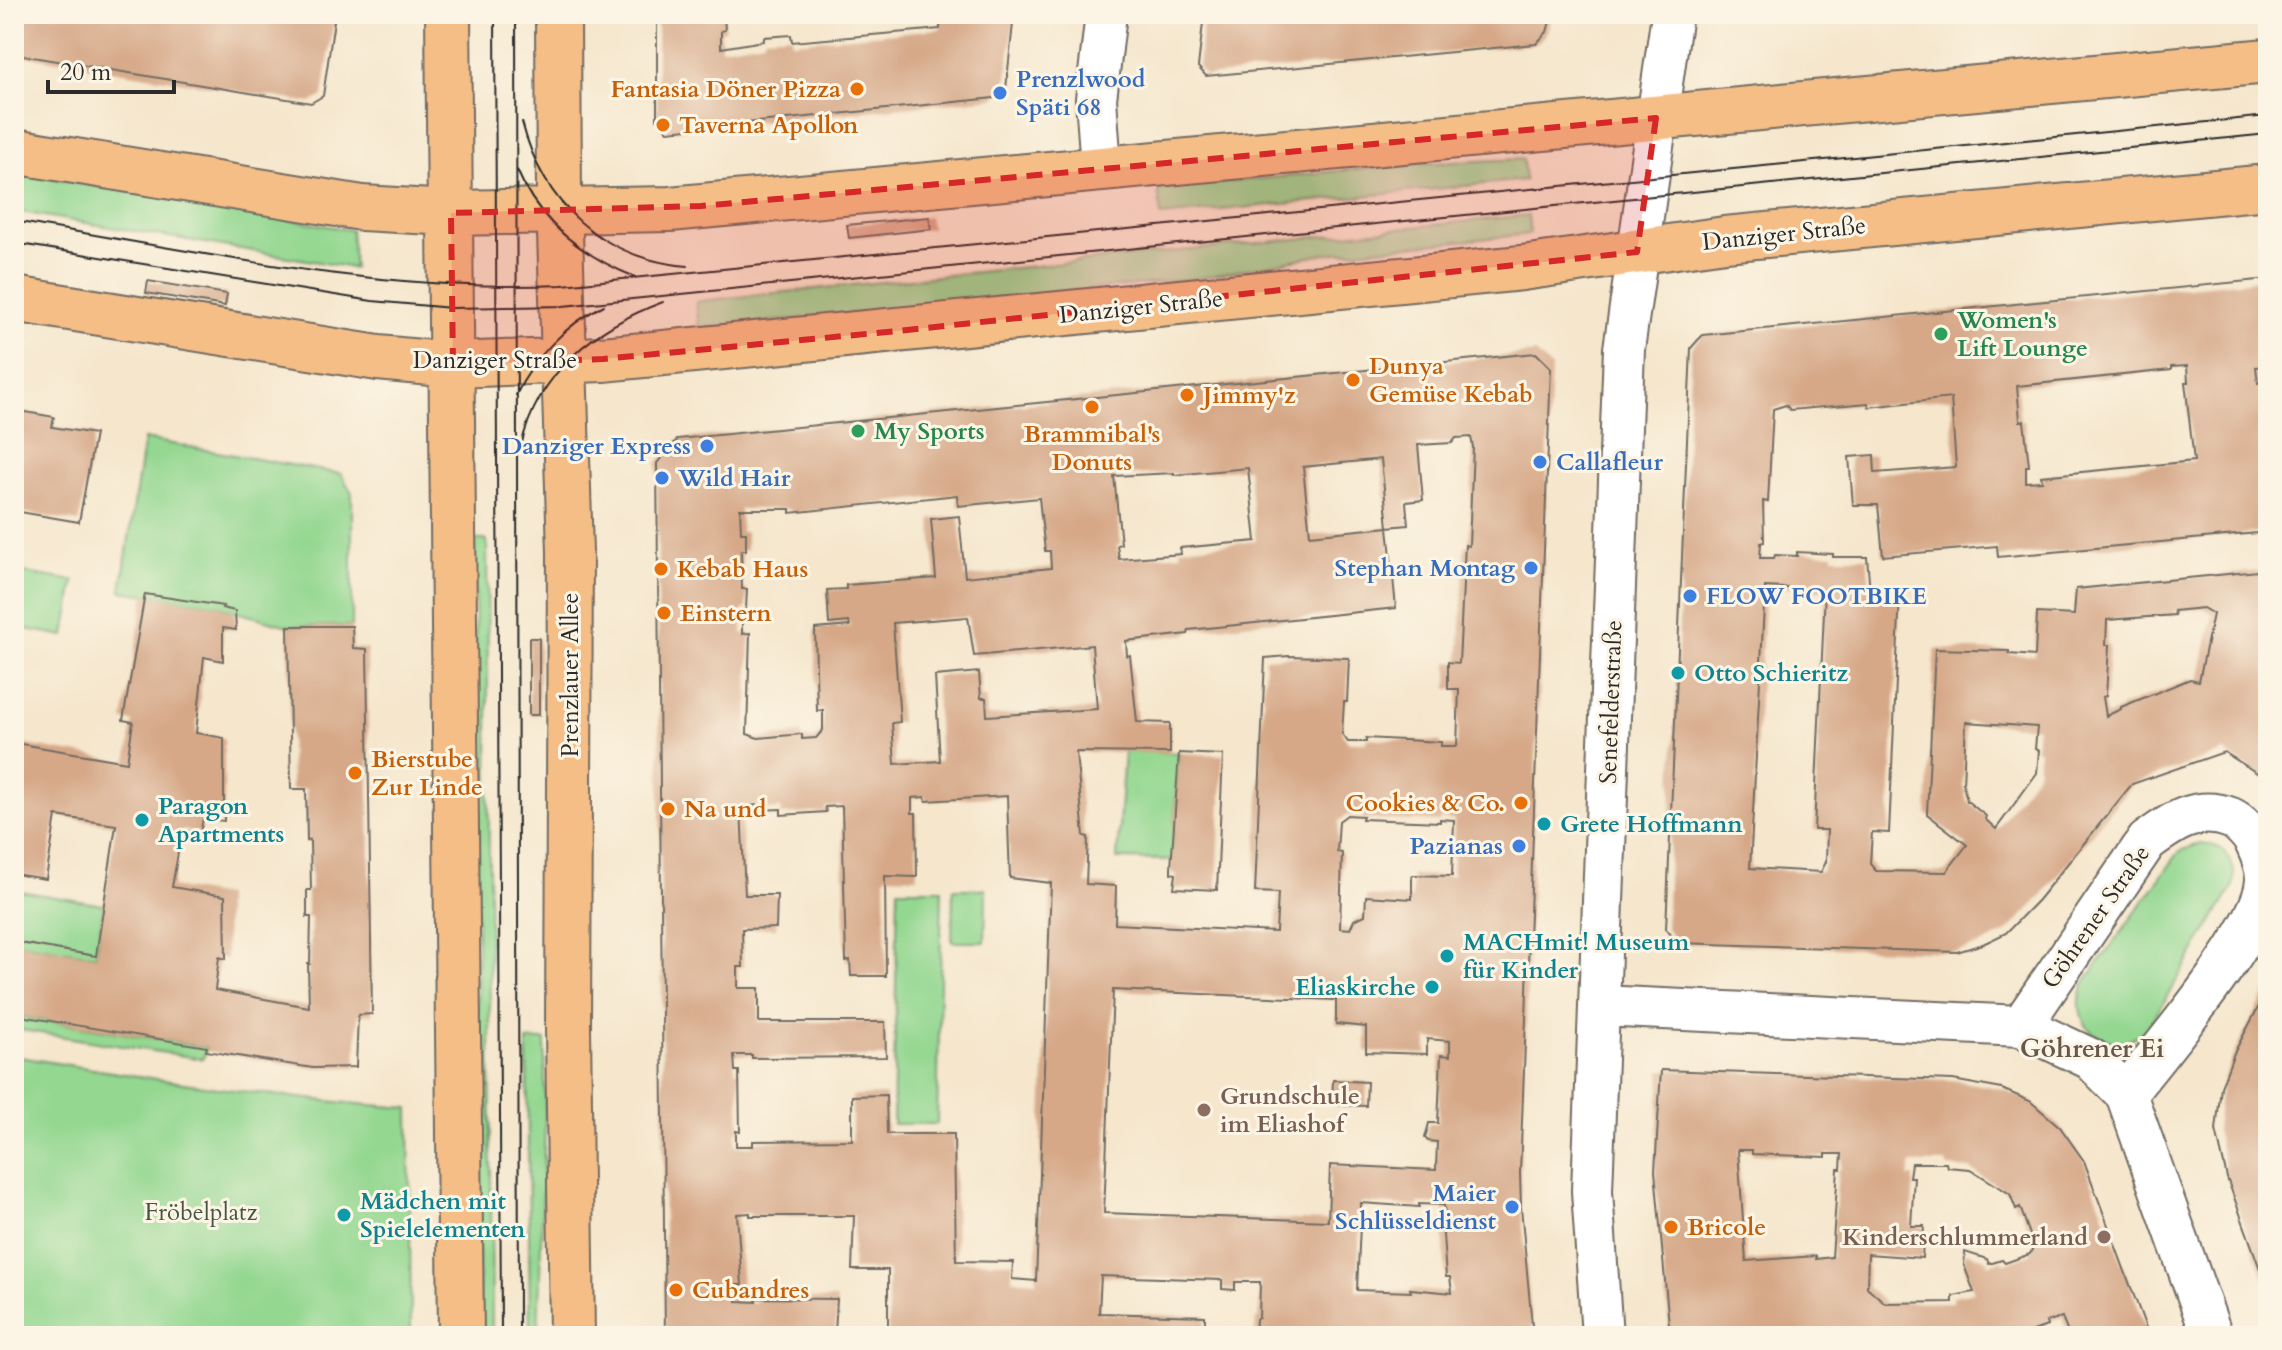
<svg xmlns="http://www.w3.org/2000/svg" width="2282" height="1350" viewBox="0 0 2282 1350" font-family="Cardo,serif">
<style>
.green{fill:#93d790;stroke:#5f815e;stroke-width:2}
.building{fill:#d6a888;fill-rule:evenodd}
.lines{fill:none;stroke-linecap:round;stroke-linejoin:round}
.street-casing{stroke:#726c63;stroke-width:44}
.primary-casing{stroke:#726c63;stroke-width:48}
.street{stroke:#fff;stroke-width:40}
.primary{stroke:#f6be87;stroke-width:44}
.tram{stroke:#2b2b2b;stroke-width:2}
.marked{fill:#d62828;fill-opacity:0.2;stroke:#d62828;stroke-width:6;stroke-dasharray:16 10;stroke-linejoin:round}
.food-dot{fill:#e8710a;stroke:#fcf5e5;stroke-width:3}
.shop-dot{fill:#3f7fe0;stroke:#fcf5e5;stroke-width:3}
.leisure-dot{fill:#2e9e5b;stroke:#fcf5e5;stroke-width:3}
.culture-dot{fill:#0f9aa8;stroke:#fcf5e5;stroke-width:3}
.education-dot{fill:#8d6e63;stroke:#fcf5e5;stroke-width:3}
.labels{text-anchor:middle;dominant-baseline:central;stroke-width:6;stroke-linejoin:round;paint-order:stroke}
.shop-label{font-size:24px;font-weight:bold;fill:#366cbe;stroke:#fcf5e5;text-anchor:start}
.food-label{font-size:24px;font-weight:bold;fill:#c56008;stroke:#fcf5e5;text-anchor:start}
.street-label{font-size:24px;fill:#2b2b2b;stroke:#fcf5e5}
.leisure-label{font-size:24px;font-weight:bold;fill:#27864d;stroke:#fcf5e5;text-anchor:start}
.culture-label{font-size:24px;font-weight:bold;fill:#0d838f;stroke:#fcf5e5;text-anchor:start}
.education-label{font-size:24px;font-weight:bold;fill:#785e54;stroke:#fcf5e5;text-anchor:start}
.park-label{font-size:24px;fill:#455644;stroke:#fcf5e5}
.neighbourhood-label{font-size:26px;font-weight:bold;fill:#67574c;stroke:#fcf5e5}
</style>
<rect width="100%" height="100%" fill="#fcf5e5"/>
<filter id="ink" filterUnits="userSpaceOnUse"><feTurbulence type="fractalNoise" baseFrequency=".0125" numOctaves="2"/><feDisplacementMap in="SourceGraphic" scale="16" xChannelSelector="R" yChannelSelector="G"/><feConvolveMatrix kernelMatrix="1 2 1 2 8 2 1 2 1" color-interpolation-filters="sRGB"/></filter>
<filter id="wash" filterUnits="userSpaceOnUse"><feTurbulence type="fractalNoise" baseFrequency=".006" numOctaves="4" result="noise"/><feDisplacementMap in="SourceGraphic" scale="32" xChannelSelector="R" yChannelSelector="G"/><feGaussianBlur stdDeviation="1.8" result="paint"/><feColorMatrix in="noise" values="0 0 0 0 0 0 0 0 0 0 0 0 0 0 0 0 0 1.4 0 .05"/><feComposite in="paint" operator="in"/></filter>
<g filter="url(#wash)">
<rect width="100%" height="100%" fill="#f5e6cc"/>
<!-- green -->
<path class="green" d="M1523,159L1525,180L1161,216L1158,189L1406,164Z
M14,172L351,230L354,268L14,211Z
M1528,215L1530,234L1325,254L1195,279L699,329L696,302L708,300Z
M144,439L341,474L352,493V626H288L222,608V606L121,591Z
M475,540H487L492,1336H479Z
M14,571L74,581L65,636L14,627Z
M1124,751L1179,753L1172,860L1117,859Z
M2200,843C2225,844 2238,862 2233,887L2148,1028C2112,1062 2064,1027 2085,982L2180,851Z
M898,889H942L937,1124H893Z
M953,889H986L985,942H952Z
M14,890L104,905L96,956L14,942Z
M14,1015L207,1047L203,1059L14,1029Z
M545,1040V1124L538,1336H530L527,1041Z
M14,1056C145,1078 276,1099 409,1108L411,1336H14Z"/>
<g id="blocks">
<!-- building -->
<path class="building" d="M14,14H335L323,96L311,103L14,54Z
M657,14H724L725,30L721,31V48L764,41V37L791,35L792,42L940,29L941,14H1014L1006,89L994,98L668,131L657,119Z
M1204,14H1552L1547,32L1536,44L1206,76L1198,67Z
M929,217L931,229L849,238L847,225Z
M2268,279V366L2256,367L2258,383L2261,382L2267,434L2262,435L2264,450L2268,449V532L1998,557L1997,546L1883,556L1878,505H1853L1849,457L1874,455L1875,473L1956,467L1951,398L1869,407L1868,403L1790,410L1786,405L1773,409L1768,502L1763,501L1764,542L1761,543L1760,558H1774L1775,555L1797,556V552L1833,554V557H1867L1870,591L1900,593L1889,833L1872,832L1870,864L1876,871L1946,872L1967,845L1927,814L1935,649L2009,651V654L2035,656L2037,613L2074,615L2076,589L2268,570V780L2224,752L2132,784L2038,900L2006,933L1983,944L1957,952L1678,943L1666,929L1691,348L1698,340L1703,335ZM2187,366L2188,382H2185L2194,461L2041,476L2042,481L2026,482V466H2029L2024,421H2020L2017,386L2171,370V367ZM1765,587L1825,590L1814,830H1827L1826,862L1821,872L1750,868ZM2203,608L2213,614L2199,681L2190,679L2121,707V709L2106,716L2103,697L2106,696L2109,645H2106L2107,620L2175,615L2174,611ZM1966,722L2037,727L2035,749L2039,750L2037,773L1996,829L1985,819L1986,816L1967,801L1963,784Z
M148,281L227,294L225,306L146,293Z
M1536,353L1551,368L1520,1173L1521,1207L1533,1336H1255L1256,1319L1259,1318L1260,1282H1235V1290L1222,1289V1280L1101,1276L1099,1313L1205,1316V1336H888V1270H852L854,1216H750V1213L737,1214L742,1285H737V1301L756,1302V1298L837,1299L835,1333H861V1336H665L657,463L678,439ZM1471,437L1473,447L1469,546L1465,545L1459,663L1448,662V689H1459L1457,746H1441V742L1366,738V742H1348L1342,734L1344,702H1347L1349,658L1289,656L1265,658L1255,892L1278,893L1276,932L1115,924L1116,886L1086,884L1088,837L1084,836L1076,752L1170,753V723L1137,722L1130,655L1127,656L1126,641L1188,634L1189,630L1396,608L1388,527L1408,525L1406,502L1423,500L1418,445L1452,443L1456,438ZM1381,459L1388,527L1310,535L1303,467ZM1248,468L1256,541L1180,548L1181,554L1119,559L1117,545L1121,544L1114,476L1174,473V475ZM957,495L958,506L1039,498L1045,551H1050L1051,568L965,577L959,516L931,519L936,578L846,585V589L827,590L829,624L849,622L850,626L815,629L817,711L823,710V730L816,738L802,739V734L758,738L747,734L750,633L742,634V610L746,609L747,589H742L741,550H746V532H741L740,509H790V513ZM968,617L974,656L1092,645L1097,709L987,716L986,698H981L979,672L935,676L940,761L895,764L892,723L900,722L893,623ZM1007,796L1010,878L1051,883L1036,1281L1012,1279L1013,1262L956,1261L954,1134H887L886,1095L852,1096V1140L753,1141V1146H736V1131L740,1132L739,1071H735L734,1055H752V1058L886,1057L885,1022H759V988H738V967H743L742,929L776,928L777,895H745L741,807L757,805L758,810L781,809V815L826,812L825,807L842,806L846,961L850,960L851,976H886L885,876L917,877L916,813H912V798L925,797L926,801ZM1347,815L1363,816L1362,819L1440,822V819L1454,820L1452,876L1412,875V899L1366,896L1365,915L1354,920L1350,929L1340,928L1342,853L1337,852L1339,821ZM1113,990L1336,1000V1024L1366,1027V1052L1427,1054V1039L1450,1041V1056L1441,1055L1438,1123H1429L1425,1138L1428,1141L1437,1142L1436,1170L1330,1165L1328,1221L1104,1213ZM1361,1203L1419,1207V1204L1444,1205L1445,1220L1442,1221L1446,1277H1450L1452,1293L1410,1289L1411,1292L1357,1290Z
M14,410L54,417L52,427L95,434L79,522L14,511Z
M145,594L223,606L222,608L235,611L236,630L223,628V661L204,657L196,733L224,738V821L203,819L200,833L182,830L172,887L225,896L226,959L219,957L215,990L309,1007L308,964H310L311,917H307V890H311L310,840L307,841L306,789H291L288,626H352L353,648L367,649L372,1014L358,1015L356,1067L313,1068L206,1051L207,1047L14,1015V942L96,956L116,825L56,816L46,879L14,874V734L17,735L15,743L127,762L133,722L123,720Z
M529,638H539V715H529Z
M1179,753L1223,755L1217,890L1174,888L1176,874L1171,873V868Z
M2268,989V1291L2227,1178L2216,1130L2221,1087L2234,1053Z
M1661,1070L1953,1080L2002,1089L2030,1101L2060,1127L2084,1161L2149,1336H2069L2062,1317L2046,1322L2047,1326L2019,1336H1833V1329L1762,1336V1332L1747,1333V1336H1670L1655,1171ZM1738,1150H1752V1154L1826,1157V1154H1842L1841,1169H1838L1832,1257L1816,1259V1256L1746,1261ZM1911,1163H1946L1947,1167L1970,1169L2010,1194L2016,1209L2020,1207L2034,1246L2030,1254L2005,1263L2002,1260L1989,1264L1987,1259L1965,1252L1964,1265L1974,1292L1953,1296V1302L1885,1303L1867,1287L1868,1254L1922,1258L1924,1226H1911L1914,1177H1909Z
M1333,1080L1367,1082L1366,1106L1332,1105Z"/>
</g>
</g>
<g filter="url(#ink)">
<use href="#blocks" fill-opacity="0" stroke="#726c63" stroke-width="2"/>
<g class="lines">
<!-- street casing -->
<g class="street-casing">
<path id="street" d="M1101,167L1096,99L1106,14
M1600,1006L2021,1026L2091,1059L2126,1094L2212,1336
M2021,1026L2147,841C2173,822 2197,805 2231,818C2240,822 2252,835 2256,844C2261,855 2266,867 2266,879C2265,929 2159,1051 2126,1094
M1602,1336L1592,1191L1624,349L1672,14"/>
</g>
<!-- primary casing -->
<g class="primary-casing">
<path id="primary" d="M448,14L461,1336
M558,14L559,201L570,552L568,1027L572,1336
M14,151L362,208L451,213L670,209L2268,61
M14,299L378,358L453,365L603,359L1522,268L1725,239L2268,187"/>
</g>
<!-- street -->
<use href="#street" class="street"/>
<!-- primary -->
<use href="#primary" class="primary"/>
<!-- tram -->
<path class="tram" d="M495,14L501,1336
M516,17L519,1336
M522,122C543,204 602,259 688,266
M517,170C539,223 583,256 635,277
M14,221C195,251 378,293 562,285L2268,116
M14,243L372,301L452,308L563,306L2268,134
M516,395C534,357 567,324 604,305
M521,446C538,372 595,327 663,302"/>
</g>
</g>
<!-- marked area -->
<path class="marked" d="M1656,118L1637,252L897,331L603,359L453,365L451,213L701,206Z"/>
<!-- markers -->
<g class="food-dot">
<circle cx="857" cy="89" r="8"/>
<circle cx="663" cy="125" r="8"/>
<circle cx="1353" cy="380" r="8"/>
<circle cx="1187" cy="395" r="8"/>
<circle cx="1092" cy="407" r="8"/>
<circle cx="661" cy="569" r="8"/>
<circle cx="664" cy="613" r="8"/>
<circle cx="355" cy="773" r="8"/>
<circle cx="1521" cy="803" r="8"/>
<circle cx="668" cy="809" r="8"/>
<circle cx="1671" cy="1227" r="8"/>
<circle cx="676" cy="1290" r="8"/>
</g>
<g class="shop-dot">
<circle cx="1000" cy="93" r="8"/>
<circle cx="707" cy="446" r="8"/>
<circle cx="1540" cy="462" r="8"/>
<circle cx="662" cy="478" r="8"/>
<circle cx="1531" cy="568" r="8"/>
<circle cx="1690" cy="596" r="8"/>
<circle cx="1519" cy="846" r="8"/>
<circle cx="1512" cy="1207" r="8"/>
</g>
<g class="leisure-dot">
<circle cx="1941" cy="334" r="8"/>
<circle cx="858" cy="431" r="8"/>
</g>
<g class="culture-dot">
<circle cx="1678" cy="673" r="8"/>
<circle cx="142" cy="820" r="8"/>
<circle cx="1544" cy="824" r="8"/>
<circle cx="1447" cy="956" r="8"/>
<circle cx="1432" cy="987" r="8"/>
<circle cx="344" cy="1215" r="8"/>
</g>
<g class="education-dot">
<circle cx="1204" cy="1110" r="8"/>
<circle cx="2104" cy="1237" r="8"/>
</g>
<g class="labels">
<!-- shop labels -->
<g class="shop-label">
<text x="1016" y="79">Prenzlwood<tspan x="1016" dy="28">Späti 68</tspan></text>
<text x="691" y="446" text-anchor="end">Danziger Express</text>
<text x="1556" y="462">Callafleur</text>
<text x="678" y="478">Wild Hair</text>
<text x="1515" y="568" text-anchor="end">Stephan Montag</text>
<text x="1706" y="596">FLOW FOOTBIKE</text>
<text x="1503" y="846" text-anchor="end">Pazianas</text>
<text x="1496" y="1193" text-anchor="end">Maier<tspan x="1496" dy="28">Schlüsseldienst</tspan></text>
</g>
<!-- food labels -->
<g class="food-label">
<text x="841" y="89" text-anchor="end">Fantasia Döner Pizza</text>
<text x="679" y="125">Taverna Apollon</text>
<text x="1369" y="366">Dunya<tspan x="1369" dy="28">Gemüse Kebab</tspan></text>
<text x="1203" y="395">Jimmy'z</text>
<text x="1092" y="434" text-anchor="middle">Brammibal's<tspan x="1092" dy="28">Donuts</tspan></text>
<text x="677" y="569">Kebab Haus</text>
<text x="680" y="613">Einstern</text>
<text x="371" y="759">Bierstube<tspan x="371" dy="28">Zur Linde</tspan></text>
<text x="1505" y="803" text-anchor="end">Cookies &amp; Co.</text>
<text x="684" y="809">Na und</text>
<text x="1687" y="1227">Bricole</text>
<text x="692" y="1290">Cubandres</text>
</g>
<!-- street labels -->
<g class="street-label">
<text transform="translate(1784 234) rotate(-6)">Danziger Straße</text>
<text transform="translate(1141 307) rotate(-6)">Danziger Straße</text>
<text x="495" y="360">Danziger Straße</text>
<text transform="translate(570 675) rotate(-90)">Prenzlauer Allee</text>
<text transform="translate(1611 702) rotate(-88)">Senefelderstraße</text>
<text transform="translate(2096 917) rotate(-55)">Göhrener Straße</text>
</g>
<!-- leisure labels -->
<g class="leisure-label">
<text x="1957" y="320">Women's<tspan x="1957" dy="28">Lift Lounge</tspan></text>
<text x="874" y="431">My Sports</text>
</g>
<!-- culture labels -->
<g class="culture-label">
<text x="1694" y="673">Otto Schieritz</text>
<text x="158" y="806">Paragon<tspan x="158" dy="28">Apartments</tspan></text>
<text x="1560" y="824">Grete Hoffmann</text>
<text x="1463" y="942">MACHmit! Museum<tspan x="1463" dy="28">für Kinder</tspan></text>
<text x="1416" y="987" text-anchor="end">Eliaskirche</text>
<text x="360" y="1201">Mädchen mit<tspan x="360" dy="28">Spielelementen</tspan></text>
</g>
<!-- education labels -->
<g class="education-label">
<text x="1220" y="1096">Grundschule<tspan x="1220" dy="28">im Eliashof</tspan></text>
<text x="2088" y="1237" text-anchor="end">Kinderschlummerland</text>
</g>
<!-- park labels -->
<g class="park-label">
<text x="201" y="1212">Fröbelplatz</text>
</g>
<!-- neighbourhood labels -->
<g class="neighbourhood-label">
<text x="2092" y="1048">Göhrener Ei</text>
</g>
</g>
<!-- margin -->
<rect width="2282" height="1350" fill="none" stroke="#fcf5e5" stroke-width="48"/>
<!-- scale -->
<path d="M48 80v12h126v-12" fill="none" stroke="#2b2b2b" stroke-width="4"/>
<text x="60" y="80" font-size="24" fill="#2b2b2b" stroke="#fcf5e5" stroke-width="6" paint-order="stroke">20 m</text>
</svg>
